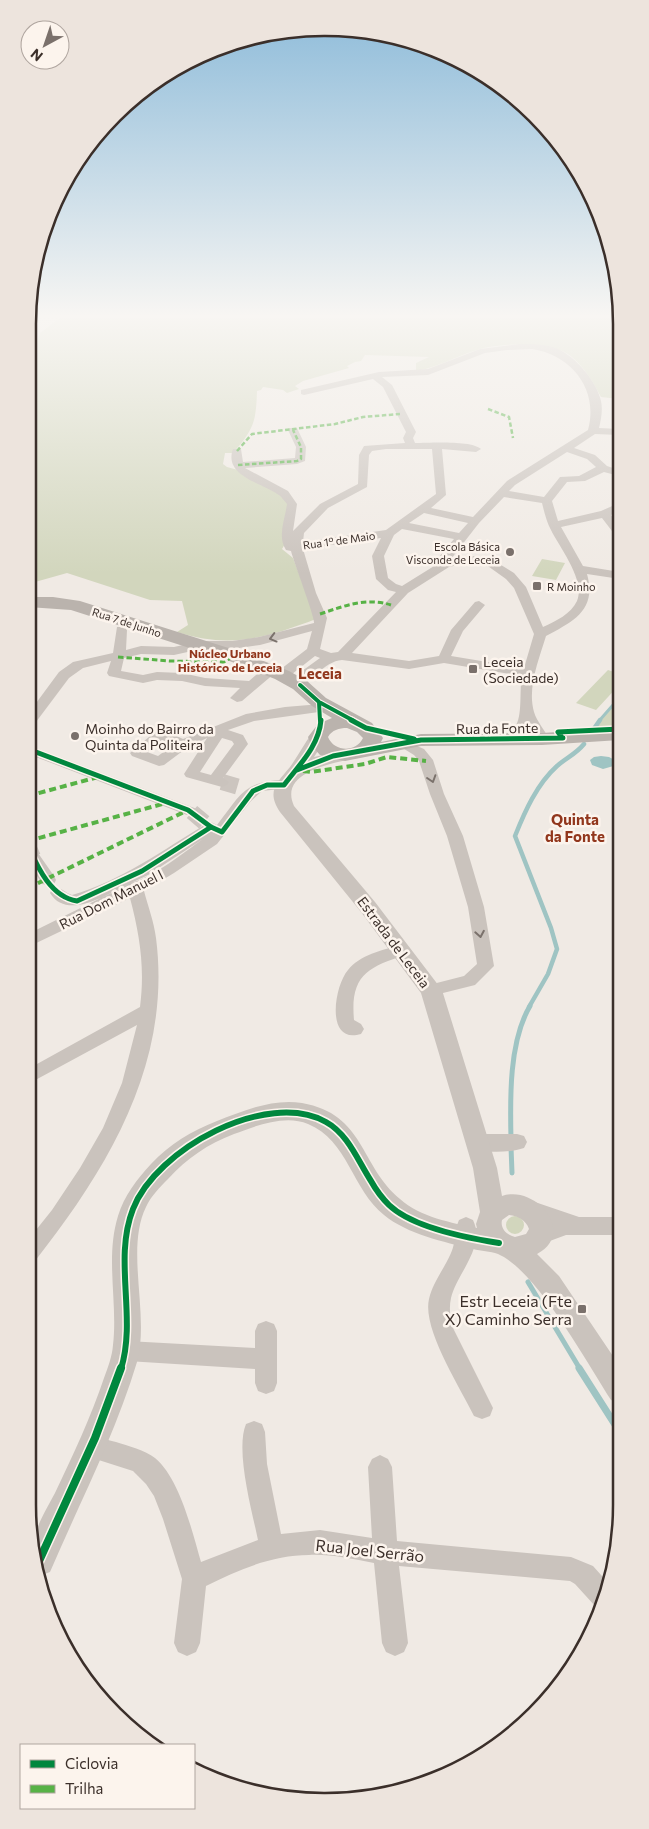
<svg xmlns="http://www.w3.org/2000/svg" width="649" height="1829" viewBox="0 0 649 1829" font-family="Commissioner,sans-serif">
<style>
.green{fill:#d2d6bd}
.water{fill:#9fc4c3}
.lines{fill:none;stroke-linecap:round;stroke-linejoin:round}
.stream-far4{stroke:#9fc4c3;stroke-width:2.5}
.stream-far3{stroke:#9fc4c3;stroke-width:3}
.stream-far2{stroke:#9fc4c3;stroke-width:4.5}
.stream-far1{stroke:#9fc4c3;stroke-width:5}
.stream{stroke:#9fc4c3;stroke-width:7}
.minor-tunnel{stroke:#ccc5bf;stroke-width:16;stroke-dasharray:16 8;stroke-linecap:butt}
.minor{fill:#cac3bd;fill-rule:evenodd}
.tertiary{fill:#cac3bd;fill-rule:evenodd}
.secondary{fill:#bab3ad;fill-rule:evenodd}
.quiet-far2{stroke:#57b246;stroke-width:2.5;stroke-dasharray:4.5 2.5;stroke-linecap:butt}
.quiet-far1{stroke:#57b246;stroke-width:3;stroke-dasharray:5.5 3;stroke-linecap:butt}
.quiet{stroke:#57b246;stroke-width:4;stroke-dasharray:7 4;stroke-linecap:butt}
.cycleway-far3-casing{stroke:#fcf4ed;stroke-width:6}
.cycleway-far2-casing{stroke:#fcf4ed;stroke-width:8}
.cycleway-far1-casing{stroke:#fcf4ed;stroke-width:9}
.cycleway-casing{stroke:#fcf4ed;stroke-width:11}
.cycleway-far3{stroke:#00873e;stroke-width:4}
.cycleway-far2{stroke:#00873e;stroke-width:5}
.cycleway-far1{stroke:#00873e;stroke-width:6}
.cycleway{stroke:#00873e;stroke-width:8}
.oneway{stroke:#7b726c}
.poi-dot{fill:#7a706b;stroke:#fcf4ed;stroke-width:2}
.labels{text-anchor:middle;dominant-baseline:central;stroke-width:5;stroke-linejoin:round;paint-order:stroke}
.far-street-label{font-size:11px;fill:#3b2f2a;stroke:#fcf4ed}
.far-poi-label{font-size:11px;fill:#3b2f2a;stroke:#fcf4ed;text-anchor:end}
.far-neighbourhood-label{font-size:12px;font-weight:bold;fill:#91361c;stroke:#fcf4ed}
.poi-label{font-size:14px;fill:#3b2f2a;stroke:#fcf4ed;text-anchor:start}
.street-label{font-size:14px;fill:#3b2f2a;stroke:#fcf4ed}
.neighbourhood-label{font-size:15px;font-weight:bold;fill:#91361c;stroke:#fcf4ed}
.near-poi-label{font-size:16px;fill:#3b2f2a;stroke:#fcf4ed;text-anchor:end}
.near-street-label{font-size:16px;fill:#3b2f2a;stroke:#fcf4ed}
.rim{fill:none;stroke:#3b2f2a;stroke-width:2.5}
</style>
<rect width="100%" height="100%" fill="#f0eae4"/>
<!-- green -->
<path class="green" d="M60,318H619V399L601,397C593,381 579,358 562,351C542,342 498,343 477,350C456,356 437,368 416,371V363L429,357L365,355L361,361L355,362L347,366L349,368L303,381L295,386L299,389L287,393L283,390L263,387L261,390L257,391C256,422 254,429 233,453H225L223,464L227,467L238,470L282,494L289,506L285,544L282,549L293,558L316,619C266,638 230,649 177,632L188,625L182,601L150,600L67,573L28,584V356L33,351L40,333Z
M542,559L565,563L556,580L532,576Z
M608,670L620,674V684L596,710L576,703Z
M620,698V731L588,734Z
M506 1225a9 9 0 1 1 18 0a9 9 0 1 1-18 0Z"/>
<!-- water -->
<path class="water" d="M601,756L609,757L618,762L617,765L603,769L592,765L590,760L594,757Z"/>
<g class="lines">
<!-- stream-far4 -->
<path class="stream-far4" d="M611,318L619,324"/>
<!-- stream-far3 -->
<path class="stream-far3" d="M599,721L620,697"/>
<!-- stream-far2 -->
<path class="stream-far2" d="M593,730L600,720
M529,1007L548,974L557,949L551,928L515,836C525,811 537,784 557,766C566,758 576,754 584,744"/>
<!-- stream-far1 -->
<path class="stream-far1" d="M511,1139C510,1099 509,1041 530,1006
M511,1147L512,1173
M528,1282L580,1369"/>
<!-- stream -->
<path class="stream" d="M579,1368L621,1434"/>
<!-- minor-tunnel -->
<path class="minor-tunnel" d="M222,782L239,787
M192,812L205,823
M28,846L33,857"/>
<!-- minor -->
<path class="minor" d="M28,327L31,328L33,335L28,340Z
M520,344C532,344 546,344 558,349C576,357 597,382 601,401C603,410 601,420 599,428L619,429V435L595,434L574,448L595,455L607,466L619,470V476L604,472L585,481L567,482L552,501L558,521L601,511L619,503V510L611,515L619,526V536L615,535L602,518L561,527L583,566L620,572V579L587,574C597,610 574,621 546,636C539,659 527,688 534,712C537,722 545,730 549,739L547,742H537L529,728C524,737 512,746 502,743L500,740C504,735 512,732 515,727C523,716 519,691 522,676L444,663L409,669L342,660C323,661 307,689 291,685L289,682L291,679L320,658L315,656L287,678H277L275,675L277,672L307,649L312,631L260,645L232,649H201L174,655L141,654L124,658L121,671L143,675L157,672L182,673L205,678L249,681L265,667H275L277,670L275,673L242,701L237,702L230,698L240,688L205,686L182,681L157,680L143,683L109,676L107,673L111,661L83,668L69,678L33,726L28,727V714L59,672L73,662L113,653L117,627H125L127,630L126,650L141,646L174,647L201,641H232L259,637L314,623C315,617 294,563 291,551L286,550C277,536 285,520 287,504C284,501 282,497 279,495C263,483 223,476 233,449H241L243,462L295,458L296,447L288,430L289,428H297L306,447L305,461L297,464L245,468L288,491L297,504L293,531L320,504L358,484L359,455L364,446L405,443L403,438L406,432L383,387L373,379L304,395L301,394V390L379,372L428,369L480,349ZM532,349C572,355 599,390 588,430L507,481L473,517L431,508L446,495L442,449L476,452L481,449C471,440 429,443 415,443L413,438L416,432L392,385L382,377L428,375L485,353L507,350ZM386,449H432L436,494L386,530L303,542L304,533L328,508L367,487L369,455L372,451ZM567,452L587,459L596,467L579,476L560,477L544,497L509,491L515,485ZM504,497L542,503C544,511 546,519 549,526C558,546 586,579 577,601C571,614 556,621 543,627L526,587L514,573L488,557L471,556L451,559L479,523ZM424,513L468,523L459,533L409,523ZM402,529L454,539L439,557V563L402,586L396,584L388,578L384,556L394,535ZM381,538L372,556L376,579L388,590L396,592L338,652L331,653L320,649L327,618L316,593L303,549ZM471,562L485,564L506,579L514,588L534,634L524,668L451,656L463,631L485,605L479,601L475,602L451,630L439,656L409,661L352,653L408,593L449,567Z
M321,704L326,705L328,708L326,711L254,721L228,730L243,735L248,744L223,778L229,782L227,785L222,787L186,777L184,774L207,738L188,747L164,765L159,766L132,756L130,753L156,731H166L183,739L246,714L285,707ZM222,738L232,741L234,744L211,775L200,772ZM162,740L173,745L158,756L147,752Z
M403,740L424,749L433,760L444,794L463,836L484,907L494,966L475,985L431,996L425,994L422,990L425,986L464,976L477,964L468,907L447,836L430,794L419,761L414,755L396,744Z
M28,745L197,809L199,812L197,815H187L28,754Z
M284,780L289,782L291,785L289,788L262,791L251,801L217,844L174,873L144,891C148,906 154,922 156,938C172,1062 109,1167 35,1261L28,1264V1240L52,1210L80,1168L103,1128L122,1083L137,1025L28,1084V1069L140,1007C145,968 140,936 130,898L28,947V934L129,884C108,894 67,921 50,893L52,889C62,886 63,892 72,895C121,881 163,850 206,824L211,822L217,825C240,796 243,781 284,780ZM203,839C183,853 155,876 131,883L148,875Z
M33,852L38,853L54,876L56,880L54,884L48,885L42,884L28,861V853Z
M400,945L406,947L408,951L406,955C367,967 350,976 354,1020L361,1024L364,1029L361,1034C325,1045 334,986 348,970C360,955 382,950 400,945Z
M476,1134H517L524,1136L527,1142L524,1148C509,1153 484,1153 469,1148L466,1142L469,1136Z
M529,1200L579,1217H621V1235H566L539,1245L532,1242L529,1236L532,1230L547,1224L522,1215L519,1209L522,1203Z
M466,1217L473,1220C486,1247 457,1273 451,1298C449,1307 450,1316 452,1326L493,1408L490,1416L482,1419L474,1416C460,1387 422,1329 429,1299C433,1282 444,1269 451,1253C456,1243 454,1230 459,1220Z
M266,1321L274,1324L277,1331V1383L274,1391L266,1394L258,1391L255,1383V1369L127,1361L119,1358L116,1351L119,1344L127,1341L255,1348V1331L258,1324Z
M254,1421L262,1424L265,1432L267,1464L281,1534L320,1530L372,1538L368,1467L372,1459L380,1455L388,1459L392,1467L397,1541L571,1557L593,1566L610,1585L599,1608L595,1606L575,1584L570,1581L399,1566L408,1643L404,1652L395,1656L386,1652L382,1643L374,1563C352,1559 330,1554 309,1555C273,1555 237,1570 206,1586L200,1643L196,1652L187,1656L178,1652L174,1643L182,1579L163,1519L154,1496L146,1484L133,1471L83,1455L79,1447L83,1439C94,1434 104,1439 116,1442C128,1446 145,1450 155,1458C180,1479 192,1531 201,1562L258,1540C252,1511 235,1450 246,1424Z"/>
<!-- tertiary -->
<path class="tertiary" d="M318,732L324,733L327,737L314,757L345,750L351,751L354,755L351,759C329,764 279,773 294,806L375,902L442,990L497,1168L502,1196C535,1184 577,1233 537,1254L559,1276L621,1368V1404L611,1400C587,1363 537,1271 498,1254C490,1251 481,1251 473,1249C444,1242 407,1234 384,1215C352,1190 348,1140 308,1124C285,1114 256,1126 234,1134C208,1144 187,1158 168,1179C160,1187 151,1196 146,1207C125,1250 150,1315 137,1362C115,1435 80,1502 50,1572L42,1575C39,1564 34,1549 34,1538C35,1529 50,1502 55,1493C73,1455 91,1417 104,1378C108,1367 112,1357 113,1345C118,1303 105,1258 118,1216C124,1196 137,1179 151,1164C170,1144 191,1131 217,1121C243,1111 273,1098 302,1103C365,1114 360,1166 400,1199C420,1217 452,1223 477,1228L476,1224L480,1212L473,1168L421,993L361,912L280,812C266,791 277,783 290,767C298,756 304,744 312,733ZM509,1215C518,1216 526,1220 529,1229L526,1234L515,1237C507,1235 500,1229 502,1220Z"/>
<!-- secondary -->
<path class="secondary" d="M28,597H53L80,601L241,652L289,671L307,681L326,698L372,723L383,738L381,742L421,734L542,733L620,728V740L542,745L421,746L345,761L320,755L311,745L308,737L318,724L332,718L312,706L293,689L275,679L227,660L71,610L28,607ZM347,728L357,732L363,738C356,753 334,752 328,737C332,730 339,728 347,728Z"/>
<!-- quiet-far2 -->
<path class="quiet-far2" d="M488,409L509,417L513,438
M237,451L252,434L335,424L363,417L400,414
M238,465L297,461L301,459V447L293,430"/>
<!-- quiet-far1 -->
<path class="quiet-far1" d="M320,614C344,606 366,597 391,605
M118,657L170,661L224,662L234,656"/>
<!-- quiet -->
<path class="quiet" d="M303,771L311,772L365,764L387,757L426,761
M28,796L98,777
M28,841L166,803
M28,888L188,810"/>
<!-- cycleway-far3 casing -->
<g class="cycleway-far3-casing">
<path id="cycleway-far3" d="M300,685L319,702L354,721
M319,702L320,721"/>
</g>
<!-- cycleway-far2 casing -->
<g class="cycleway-far2-casing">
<path id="cycleway-far2" d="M351,720L366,728L414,739
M561,736L558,732L620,729
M28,749L188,810L211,827L222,832L253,791L267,785H284C299,765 319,746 321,720
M297,770L333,756L421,740L563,738
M28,846C38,868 51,897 77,901L142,871L211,827"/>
</g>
<!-- cycleway-far1 casing -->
<g class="cycleway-far1-casing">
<path id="cycleway-far1" d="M121,1369C137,1317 113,1260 133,1209C156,1149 267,1089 326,1122C348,1134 358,1161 371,1181C376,1190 382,1198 389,1205C413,1228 467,1238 499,1243"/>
</g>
<!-- cycleway casing -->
<g class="cycleway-casing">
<path id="cycleway" d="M39,1561L95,1438L121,1368"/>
</g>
<!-- cycleway-far3 -->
<use href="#cycleway-far3" class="cycleway-far3"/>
<!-- cycleway-far2 -->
<use href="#cycleway-far2" class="cycleway-far2"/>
<!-- cycleway-far1 -->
<use href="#cycleway-far1" class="cycleway-far1"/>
<!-- cycleway -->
<use href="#cycleway" class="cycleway"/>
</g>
<!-- one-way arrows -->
<defs><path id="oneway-chevron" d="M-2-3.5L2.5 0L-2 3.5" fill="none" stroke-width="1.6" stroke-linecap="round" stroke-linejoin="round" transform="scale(1.25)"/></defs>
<g class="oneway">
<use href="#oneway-chevron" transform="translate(273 638) rotate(165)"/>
<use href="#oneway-chevron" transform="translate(432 779) rotate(72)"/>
<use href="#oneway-chevron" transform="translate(480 934) rotate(80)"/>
</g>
<!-- sky -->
<linearGradient id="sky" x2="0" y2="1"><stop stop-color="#8bbad9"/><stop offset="0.55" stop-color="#f8f6f3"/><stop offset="1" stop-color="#f8f6f3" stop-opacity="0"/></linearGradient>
<rect width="649" height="574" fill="url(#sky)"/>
<!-- markers -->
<g class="poi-dot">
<circle cx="510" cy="552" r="5"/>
<rect x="532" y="581" width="10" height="10" rx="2.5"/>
<rect x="468" y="664" width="10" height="10" rx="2.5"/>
<circle cx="75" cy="736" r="5"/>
<rect x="577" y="1304" width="10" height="10" rx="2.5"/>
</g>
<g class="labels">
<!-- far-street labels -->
<g class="far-street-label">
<text transform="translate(339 540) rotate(-8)">Rua 1º de Maio</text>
<text transform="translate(127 622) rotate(18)">Rua 7 de Junho</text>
</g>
<!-- far-poi labels -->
<g class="far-poi-label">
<text x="500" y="546">Escola Básica<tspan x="500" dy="13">Visconde de Leceia</tspan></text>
<text x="547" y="586" text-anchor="start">R Moinho</text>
</g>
<!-- far-neighbourhood labels -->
<g class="far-neighbourhood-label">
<text x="230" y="653">Núcleo Urbano<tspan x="230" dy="14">Histórico de Leceia</tspan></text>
</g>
<!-- poi labels -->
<g class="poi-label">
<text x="483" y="661">Leceia<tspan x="483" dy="16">(Sociedade)</tspan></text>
<text x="85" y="728">Moinho do Bairro da<tspan x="85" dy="16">Quinta da Politeira</tspan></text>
</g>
<!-- street labels -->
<g class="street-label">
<text transform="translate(497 728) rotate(-1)">Rua da Fonte</text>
<text transform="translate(111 899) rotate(-27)">Rua Dom Manuel I</text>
<text transform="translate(394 942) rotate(53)">Estrada de Leceia</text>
</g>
<!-- neighbourhood labels -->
<g class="neighbourhood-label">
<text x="320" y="673">Leceia</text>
<text x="575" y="819">Quinta<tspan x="575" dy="17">da Fonte</tspan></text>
</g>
<!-- near-poi labels -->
<g class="near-poi-label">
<text x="572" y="1300">Estr Leceia (Fte<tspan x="572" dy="18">X) Caminho Serra</tspan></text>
</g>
<!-- near-street labels -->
<g class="near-street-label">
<text transform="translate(370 1550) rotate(6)">Rua Joel Serrão</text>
</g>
</g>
<!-- crop -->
<path d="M0 0H649V1829H0ZM324 36H325A288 288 0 0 1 613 324V1505A288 288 0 0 1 325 1793H324A288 288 0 0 1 36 1505V324A288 288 0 0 1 324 36Z" fill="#ede4dd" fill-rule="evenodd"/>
<path class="rim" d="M324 36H325A288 288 0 0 1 613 324V1505A288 288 0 0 1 325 1793H324A288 288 0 0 1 36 1505V324A288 288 0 0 1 324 36Z"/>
<!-- legend -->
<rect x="20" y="1744" width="175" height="65" fill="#fcf4ed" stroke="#afa59f"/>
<rect x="30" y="1760" width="25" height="8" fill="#00873e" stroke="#afa59f"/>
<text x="65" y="1769" font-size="15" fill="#3b2f2a">Ciclovia</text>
<rect x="30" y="1785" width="25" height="8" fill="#57b246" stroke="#afa59f"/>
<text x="65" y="1794" font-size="15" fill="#3b2f2a">Trilha</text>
<!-- north arrow -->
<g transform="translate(45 45) rotate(220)"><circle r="24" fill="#fcf4ed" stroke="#afa59f"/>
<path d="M0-4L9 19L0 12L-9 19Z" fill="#7a706b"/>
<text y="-8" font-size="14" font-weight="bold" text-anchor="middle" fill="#3b2f2a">N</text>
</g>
</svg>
